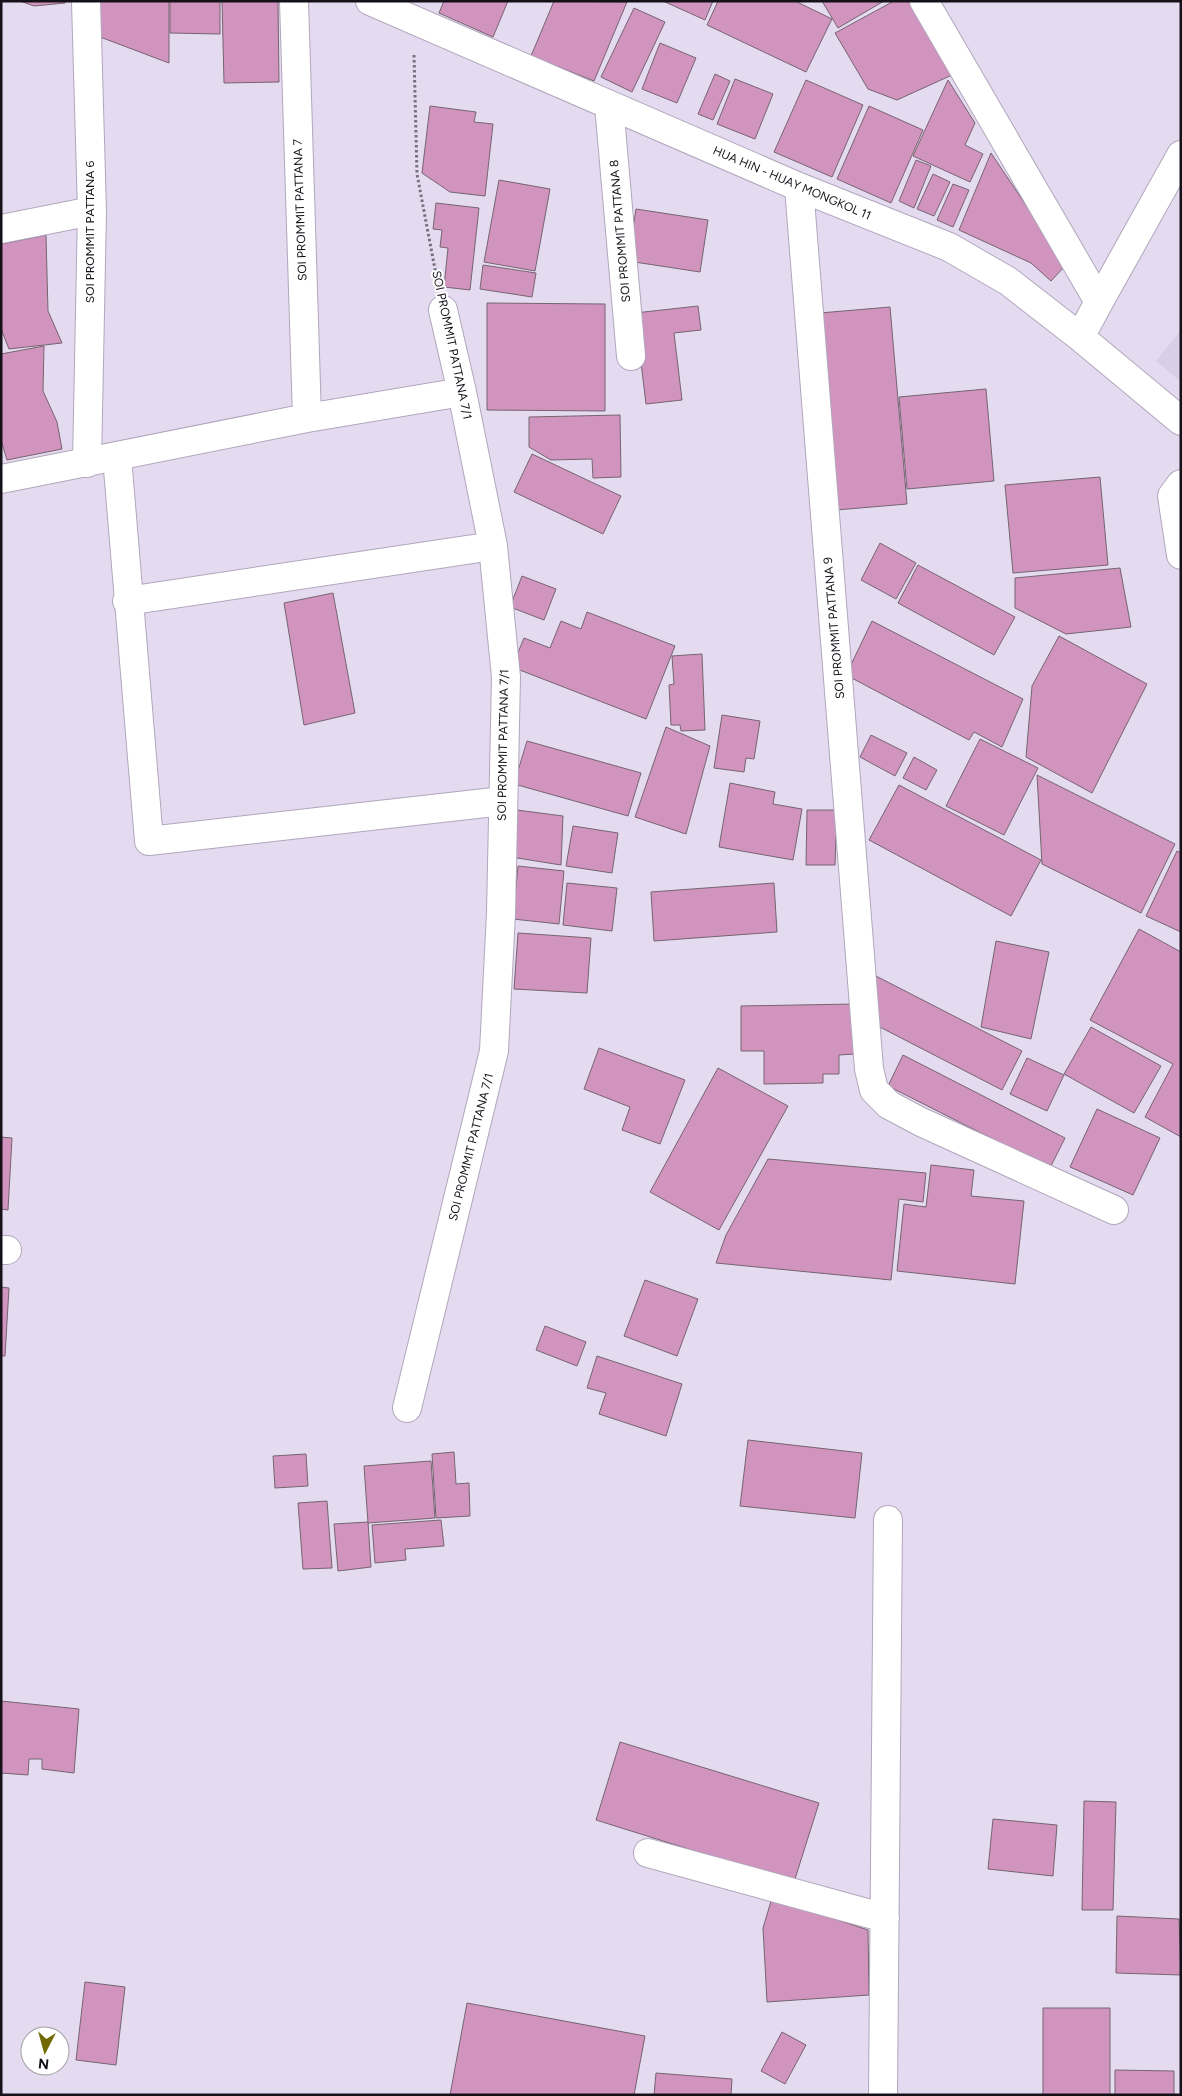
<svg xmlns="http://www.w3.org/2000/svg" width="1182" height="2096" viewBox="0 0 1182 2096" font-family="Figtree,sans-serif">
<style>
.built{fill:#dacde8}
.building{fill:#d094be;stroke:#766470}
.lines{fill:none;stroke-linecap:round;stroke-linejoin:round}
.minor-casing{stroke:#b1a7bc;stroke-width:30}
.path{stroke:#766f7d;stroke-width:3;stroke-dasharray:2.5 2.5;stroke-linecap:butt}
.minor{stroke:#fff;stroke-width:28}
.labels{text-anchor:middle;dominant-baseline:central;stroke-width:4;stroke-linejoin:round;paint-order:stroke}
.street-label{font-size:12px;fill:#151118;stroke:#fff}
</style>
<rect width="100%" height="100%" fill="#e5dbf0"/>
<!-- built -->
<path class="built" d="M1181,330V382L1156,361Z"/>
<!-- building -->
<path class="building" d="M20,1H65V3L34,6Z
M100,1H169V63L100,37Z
M170,1H220V34L170,33Z
M222,1H278L279,82L224,83Z
M444,1H508L493,37L439,13Z
M554,1L627,2L594,81L531,56Z
M663,1H713L705,20Z
M718,1H795L832,19L806,72L707,25Z
M822,1H884L838,28Z
M894,1H910L952,75L897,100L868,89L835,33Z
M634,8L665,22L632,92L601,77Z
M660,43L696,58L677,103L642,89Z
M715,74L730,81L713,120L698,114Z
M735,79L773,94L755,139L717,124Z
M806,80L863,105L832,177L774,152Z
M948,80L975,123L965,145L983,154L970,182L913,156Z
M430,106L476,112L474,122L493,124L485,196L450,192L422,173Z
M869,106L923,130L891,203L837,179Z
M991,153L1066,265L1051,281L1031,263L959,230Z
M916,160L931,166L914,208L899,201Z
M933,174L950,182L934,216L917,209Z
M499,180L550,189L535,271L484,262Z
M953,184L969,190L953,227L937,220Z
M436,203L479,208L470,290L444,287L448,248L440,247L442,230L433,229Z
M636,209L708,220L700,272L628,261Z
M46,235L48,311L62,343L9,349L1,329V244Z
M483,265L536,273L532,297L480,289Z
M487,303L605,304V411L487,410Z
M698,306L701,330L674,333L682,400L646,404L635,313Z
M890,307L907,504L836,510L820,313Z
M44,346L43,391L57,422L62,449L7,460L1,440V354Z
M986,389L994,481L907,489L899,397Z
M620,415L621,477L593,478L592,459L551,460L529,447V417Z
M532,454L621,496L603,534L514,492Z
M1100,477L1108,565L1013,573L1005,485Z
M880,543L916,563L896,599L861,580Z
M918,565L1015,617L994,655L898,603Z
M1120,568L1131,627L1066,634L1015,608V578Z
M522,576L556,589L544,620L510,607Z
M333,593L355,713L304,725L284,603Z
M587,612L675,646L646,719L512,667L524,638L550,648L561,621L581,629Z
M872,621L1023,699L1002,747L974,732L969,740L846,675Z
M1059,636L1147,684L1092,793L1026,757L1032,686Z
M702,654L705,730L681,731L680,725H671L669,685L674,684L672,656Z
M722,715L760,721L754,759L746,758L744,772L714,768Z
M666,727L710,746L686,834L635,817Z
M871,735L907,753L895,776L860,757Z
M980,739L1038,768L1004,835L946,806Z
M527,741L641,773L628,816L514,784Z
M914,757L937,770L926,790L903,778Z
M1037,775L1175,844L1141,913L1042,864Z
M730,783L775,792L773,804L802,809L793,860L719,847Z
M899,785L1041,860L1011,916L869,840Z
M517,810L563,816L561,865L511,857Z
M807,810H837L835,865H806Z
M573,826L618,833L612,873L566,866Z
M1177,851L1181,853V932L1146,916Z
M518,866L564,871L559,924L513,919Z
M567,883L617,888L612,931L563,925Z
M774,883L777,932L654,941L651,892Z
M1139,929L1181,952V1137L1145,1117L1173,1064L1090,1020Z
M518,933L591,938L587,993L514,989Z
M996,941L1049,952L1031,1039L981,1027Z
M874,975L1022,1051L1002,1090L876,1025Z
M854,1004L855,1054L839,1055V1074H823V1083L764,1084V1051H741V1006Z
M1091,1027L1161,1066L1134,1113L1064,1074Z
M599,1048L685,1080L660,1144L622,1130L630,1107L584,1089Z
M903,1055L1065,1138L1050,1168L888,1086Z
M1027,1058L1064,1075L1047,1111L1010,1094Z
M718,1068L788,1106L719,1230L650,1192Z
M1097,1109L1160,1138L1133,1195L1070,1167Z
M1,1137L12,1138L8,1210L1,1209Z
M768,1159L926,1173L923,1202L899,1199L891,1280L716,1263L726,1235Z
M931,1165L974,1170L971,1196L1024,1201L1015,1284L897,1271L904,1204L926,1207Z
M645,1280L698,1299L677,1356L624,1336Z
M1,1287L9,1288L5,1356H1Z
M545,1326L586,1342L577,1366L536,1350Z
M597,1356L682,1384L666,1436L599,1414L606,1393L587,1388Z
M748,1440L862,1453L855,1518L740,1506Z
M454,1452L456,1484L469,1483L470,1516L436,1518L432,1454Z
M306,1454L308,1486L275,1488L273,1456Z
M431,1461L435,1518L368,1523L364,1466Z
M327,1501L332,1568L303,1569L298,1503Z
M441,1520L444,1546L405,1549L406,1560L375,1563L372,1525Z
M368,1522L371,1567L338,1571L334,1524Z
M1,1701L79,1709L74,1773L42,1769V1759H29L28,1775L1,1773Z
M620,1742L819,1803L794,1882L596,1820Z
M1084,1801L1116,1802L1113,1910H1082Z
M993,1819L1057,1825L1053,1876L988,1869Z
M772,1898L868,1930L869,1995L767,2002L763,1928Z
M1117,1916L1179,1919L1181,1975L1116,1973Z
M85,1982L125,1987L116,2065L76,2060Z
M467,2003L645,2036L634,2095H450Z
M1043,2008H1110V2095H1043Z
M782,2032L806,2045L785,2084L761,2071Z
M1115,2070L1174,2071V2095H1115Z
M656,2073L732,2079L731,2095H654Z"/>
<g class="lines">
<!-- minor casing -->
<g class="minor-casing">
<path id="minor" d="M86,1L92,211L87,463
M294,1L307,418
M370,1L799,187L949,247L1008,281L1080,337L1181,421
M924,1L1099,302L1080,337
M609,105L631,356
M799,187L869,1069L874,1090L889,1105L921,1122L1114,1210
M1,229L92,211
M1099,302L1181,155
M117,457L149,841L503,801
M1,479L307,418L462,392
M1181,484L1172,496L1181,555
M127,601L493,546
M1,1250H7
M407,1408L494,1051L501,913L506,677L493,546L462,392L443,310
M648,1853L885,1918
M883,2095L888,1520"/>
</g>
<!-- path -->
<path class="path" d="M414,55L417,174L437,280"/>
<!-- minor -->
<use href="#minor" class="minor"/>
</g>
<g class="labels">
<!-- street labels -->
<g class="street-label">
<text transform="translate(792 183) rotate(23)">HUA HIN - HUAY MONGKOL 11</text>
<text transform="translate(300 210) rotate(-92)">SOI PROMMIT PATTANA 7</text>
<text transform="translate(620 231) rotate(-95)">SOI PROMMIT PATTANA 8</text>
<text transform="translate(90 232) rotate(-90)">SOI PROMMIT PATTANA 6</text>
<text transform="translate(452 345) rotate(78)">SOI PROMMIT PATTANA 7/1</text>
<text transform="translate(834 628) rotate(-95)">SOI PROMMIT PATTANA 9</text>
<text transform="translate(503 745) rotate(-89)">SOI PROMMIT PATTANA 7/1</text>
<text transform="translate(471 1147) rotate(-76)">SOI PROMMIT PATTANA 7/1</text>
</g>
</g>
<!-- border -->
<rect width="1182" height="2096" fill="none" stroke="#151118" stroke-width="5"/>
<!-- north arrow -->
<g transform="translate(45 2051) rotate(186)"><circle r="24" fill="#ffffff" stroke="#a1a0a3"/>
<path d="M0-4L9 19L0 12L-9 19Z" fill="#716a03"/>
<text y="-8" font-size="14" font-weight="bold" text-anchor="middle" fill="#151118">N</text>
</g>
</svg>
